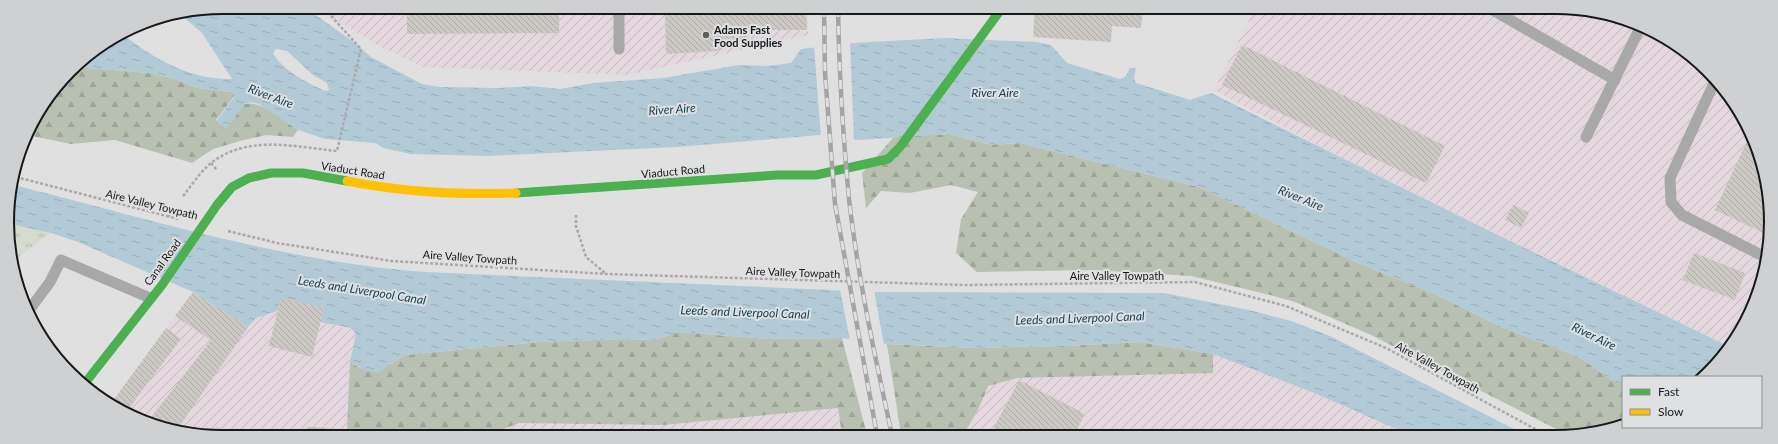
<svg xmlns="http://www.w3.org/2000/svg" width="1778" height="444" viewBox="0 0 1778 444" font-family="Lato,sans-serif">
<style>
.industrial{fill:url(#industrial-furrows)}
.grass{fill:url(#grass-tufts)}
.forest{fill:url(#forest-firs)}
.water{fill:url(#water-ripples);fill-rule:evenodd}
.pier{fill:#e0e0e1}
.building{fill:url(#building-back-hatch)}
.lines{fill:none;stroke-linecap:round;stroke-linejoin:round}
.path{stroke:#a9a9aa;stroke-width:2.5;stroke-dasharray:3 2;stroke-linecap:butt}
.lane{stroke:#a9a8a8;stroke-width:11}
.fast{stroke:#4caf50;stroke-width:9}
.slow{stroke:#ffc107;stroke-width:9}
.rail-casing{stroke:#a4a4a5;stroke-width:4.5}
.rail{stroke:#dfe0e2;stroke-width:3;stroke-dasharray:9;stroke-linecap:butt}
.poi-dot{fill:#5d5e5e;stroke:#dfe0e2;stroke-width:1.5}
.labels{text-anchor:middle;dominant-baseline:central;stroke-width:4;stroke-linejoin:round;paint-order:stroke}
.poi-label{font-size:11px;font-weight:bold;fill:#171818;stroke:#dfe0e2;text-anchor:start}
.street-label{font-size:11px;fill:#171818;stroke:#dfe0e2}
.water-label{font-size:12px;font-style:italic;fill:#134356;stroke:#dfe0e2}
.rim{fill:none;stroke:#171818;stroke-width:2}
</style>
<defs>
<pattern id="industrial-furrows" width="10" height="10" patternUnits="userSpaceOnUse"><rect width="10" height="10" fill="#e4d7dd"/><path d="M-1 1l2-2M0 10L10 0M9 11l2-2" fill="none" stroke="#c3b8bd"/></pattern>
<pattern id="grass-tufts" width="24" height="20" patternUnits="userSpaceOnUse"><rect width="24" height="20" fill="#d4dcce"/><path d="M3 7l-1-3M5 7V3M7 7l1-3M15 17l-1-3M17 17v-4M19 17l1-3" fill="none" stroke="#b5bcb0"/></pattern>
<pattern id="forest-firs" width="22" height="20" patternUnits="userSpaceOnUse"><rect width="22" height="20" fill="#b8c0b1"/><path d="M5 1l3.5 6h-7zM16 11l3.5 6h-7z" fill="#9da498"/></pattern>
<pattern id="water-ripples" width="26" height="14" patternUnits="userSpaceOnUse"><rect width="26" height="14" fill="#b1cad6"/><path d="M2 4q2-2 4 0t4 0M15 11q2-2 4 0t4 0" fill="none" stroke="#98adb7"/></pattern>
<pattern id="building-back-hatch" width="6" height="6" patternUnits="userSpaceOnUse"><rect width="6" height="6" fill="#ccc8c4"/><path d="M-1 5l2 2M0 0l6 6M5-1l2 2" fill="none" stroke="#aeaba8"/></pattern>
</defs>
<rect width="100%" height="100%" fill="#e0e0e1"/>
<!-- industrial -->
<path class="industrial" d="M314,7L807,8L808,35L627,75L423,67L381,47Z
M1255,8L1584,9L1664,36L1727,91L1764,167L1769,250L1749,317L1728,346L1348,161L1214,90Z
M193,292L248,327L256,318L277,311L281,298L324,308L339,327L351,328L356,334L350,362L347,431L309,427L294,435H194L114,408L110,405Z
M1213,354L1312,392L1410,435H963L978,410L988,386L1017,378L1213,372Z
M838,408L842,435H487L519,423L664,425Z"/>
<!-- grass -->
<path class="grass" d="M9,224L51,233L20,256L14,271Z"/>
<!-- forest -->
<path class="forest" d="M75,67L149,73L175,79L198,88L232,92L235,95L216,120L226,129L244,104C263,100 283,120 298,130L293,137L266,135L240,141L213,149L192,163L115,140L71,144L27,135L29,127Z
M949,134L992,145L1020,143L1199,187L1358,263L1437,295L1499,326L1579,357L1610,379L1623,385V423L1584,435H1568L1371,335L1295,302L1270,295L1191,276L1092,270L977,272L956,253L961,219L978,192L951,185L910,193L881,191L866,208L862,173L894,137Z
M679,332L767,339L842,338L867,435H842L838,408L664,425L519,423L487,435H294L309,427L347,430L350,362L363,370L391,364L405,355L539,342L622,339L653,340Z
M1140,342L1213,354V373L1017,378L988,386L978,410L963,435H901L887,344L974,348L1067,346Z"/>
<!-- water -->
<path class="water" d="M222,7H305L352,41L371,57L422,84L440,87L498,88L531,86L560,89L593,83L663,78L739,65L768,66L791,63L801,49L853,43L944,38L1036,42L1051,45L1067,63L1120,79L1126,76L1130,68H1136L1134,78L1136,83L1190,100L1211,93L1494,233L1728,346L1704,377H1623V385L1610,379L1579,357L1499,326L1437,295L1358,263L1199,187L1020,143L992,145L949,134L858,140L820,135L678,147L487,156L411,154L383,148L375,143L325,139L298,130L259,104L251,102L244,104L226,129L216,121L235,96L232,92L198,88L175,79L149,73L75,67L80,61L123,34C153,59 191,80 232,79L202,33L181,15ZM276,49L287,51L313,75L327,83L329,90L325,91C306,82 283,71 273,53Z
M14,185C149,219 285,262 426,272L873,292L1164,293L1249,310L1291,321L1330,336L1526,435H1410L1312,392L1213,354L1140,342L1067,346L974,348L887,344L842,338L767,339L679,332L653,340L622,339L539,342L405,355L377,373L363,370L350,362L356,334L351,328L320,322L324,308L281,298L277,311L256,318L248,327L193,292L78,242L51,233L9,224L7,208Z"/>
<!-- pier -->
<path class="pier" d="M850,41L854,141L821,137L814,46Z
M840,289L874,290L884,345L850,341Z"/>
<!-- building -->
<path class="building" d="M407,7H559V33L407,34Z
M665,8H806L807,30H747L748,40L716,51L666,54Z
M1035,8L1077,10L1078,8H1143L1141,28L1112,26L1111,42L1033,37Z
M1242,45L1445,146L1426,183L1222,85Z
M1749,137L1764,167L1768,235L1715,210Z
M1513,205L1529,213L1521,228L1505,220Z
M1694,253L1745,273L1735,300L1683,280Z
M193,292L248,327L177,430L149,420L211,340L175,316Z
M281,298L324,308L312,357L269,346Z
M166,328L181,339L126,412L114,408L110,405Z
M1019,380L1085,414L1074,435H990Z
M969,429L982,435H966Z
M1244,429L1256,435H1241Z"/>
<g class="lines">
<!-- path -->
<path class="path" d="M211,163L217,170
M16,177L178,219
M183,196C192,185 200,172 211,163C249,134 295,147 337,151L361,49L323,7
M576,215V226L586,257L605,273
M168,217L173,209
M228,231L277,243L392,261L606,274L965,285L1195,282L1286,306L1386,348L1546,435"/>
<!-- lane -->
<path class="lane" d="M1491,9L1615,80
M619,49V8
M1715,81L1670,178L1671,202L1682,215L1767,258
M1586,137L1640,28
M30,309L50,282L61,260L150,298"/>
<!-- fast -->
<path class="fast" d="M516,193L777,175H816L888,159L900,147L1002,8
M85,383L162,285L217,205L232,187L249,178L271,173H303L347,181"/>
<!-- slow -->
<path class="slow" d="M347,181C402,192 460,195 516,193"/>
<!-- rail casing -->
<g class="rail-casing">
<path id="rail" d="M824,8L825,73L835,204L877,435
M838,8C839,72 843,135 849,199C858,278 875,357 892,435"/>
</g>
<!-- rail -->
<use href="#rail" class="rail"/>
</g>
<!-- markers -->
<circle class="poi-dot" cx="706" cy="35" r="4"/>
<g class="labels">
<!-- poi labels -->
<g class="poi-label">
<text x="714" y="29">Adams Fast<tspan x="714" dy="13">Food Supplies</tspan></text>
</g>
<!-- street labels -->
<g class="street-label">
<text transform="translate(353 170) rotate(9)">Viaduct Road</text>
<text transform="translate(673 171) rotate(-5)">Viaduct Road</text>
<text transform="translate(152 204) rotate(14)">Aire Valley Towpath</text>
<text transform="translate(470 257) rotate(4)">Aire Valley Towpath</text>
<text transform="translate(162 262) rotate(-54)">Canal Road</text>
<text transform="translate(793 272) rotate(2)">Aire Valley Towpath</text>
<text x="1117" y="275">Aire Valley Towpath</text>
<text transform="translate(1438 367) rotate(29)">Aire Valley Towpath</text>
</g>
<!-- water labels -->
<g class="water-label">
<text x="995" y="92">River Aire</text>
<text transform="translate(271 96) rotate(21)">River Aire</text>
<text transform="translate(672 109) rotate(-4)">River Aire</text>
<text transform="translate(1301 198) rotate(22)">River Aire</text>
<text transform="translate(362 290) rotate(9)">Leeds and Liverpool Canal</text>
<text transform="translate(745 312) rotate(2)">Leeds and Liverpool Canal</text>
<text transform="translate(1080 318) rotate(-2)">Leeds and Liverpool Canal</text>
<text transform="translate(1594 336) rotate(26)">River Aire</text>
</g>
</g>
<!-- crop -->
<path d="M0 0H1778V444H0ZM222 14H1556A208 208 0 0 1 1764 222V222A208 208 0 0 1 1556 430H222A208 208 0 0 1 14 222V222A208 208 0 0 1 222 14Z" fill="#cfd0d2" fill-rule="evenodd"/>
<path class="rim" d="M222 14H1556A208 208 0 0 1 1764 222V222A208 208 0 0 1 1556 430H222A208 208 0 0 1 14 222V222A208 208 0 0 1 222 14Z"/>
<!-- legend -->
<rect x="1622" y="376" width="140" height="52" fill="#dfe0e2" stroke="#8f9091"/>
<rect x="1630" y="389" width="20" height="6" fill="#4caf50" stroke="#8f9091"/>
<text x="1658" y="396" font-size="12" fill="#171818">Fast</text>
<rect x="1630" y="409" width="20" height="6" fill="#ffc107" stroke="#8f9091"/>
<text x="1658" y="416" font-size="12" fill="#171818">Slow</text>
</svg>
